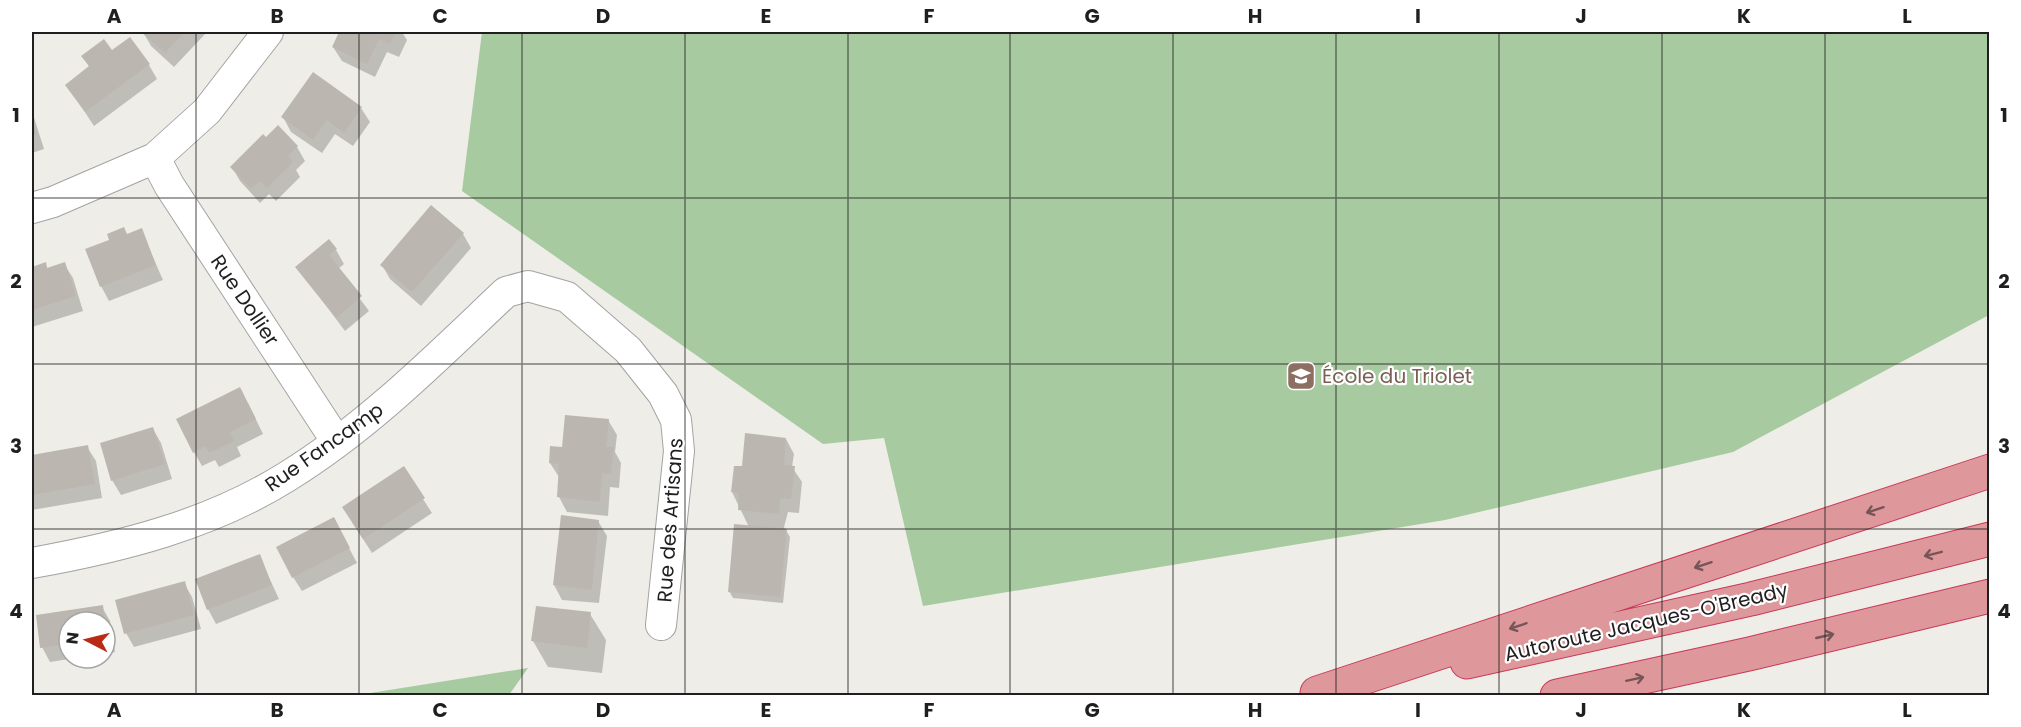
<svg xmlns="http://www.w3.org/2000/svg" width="2021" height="727" viewBox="0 0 2021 727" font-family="Poppins,sans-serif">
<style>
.forest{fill:#a7caa0}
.shadow{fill:#0003}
.building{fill:#bcb6b0}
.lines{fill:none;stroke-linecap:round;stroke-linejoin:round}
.minor-casing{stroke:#a3a3a3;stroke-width:32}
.motorway-casing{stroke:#c93857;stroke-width:35}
.minor{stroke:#fff;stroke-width:30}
.motorway{stroke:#de979b;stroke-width:33}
.oneway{stroke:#755557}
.grid{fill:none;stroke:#1f1f1f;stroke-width:1.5;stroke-opacity:0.55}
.labels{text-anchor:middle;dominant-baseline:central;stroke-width:4.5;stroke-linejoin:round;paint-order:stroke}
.street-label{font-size:20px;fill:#1f1f1f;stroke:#fff}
.education-label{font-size:20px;fill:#785e54;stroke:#fff;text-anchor:start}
.neatline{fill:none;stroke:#1f1f1f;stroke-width:2}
.grid-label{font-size:20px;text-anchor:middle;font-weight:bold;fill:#1f1f1f}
</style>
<rect width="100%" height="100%" fill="#efede7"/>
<!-- forest -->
<path class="forest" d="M482,32H1989V315L1733,452L1445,520L923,606L884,438L823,444L462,191Z
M528,668L509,695H358Z"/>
<!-- shadow -->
<path class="shadow" d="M143,32H207L174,67L151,46Z
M341,32H402L407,40L399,57L387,52L375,77L342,61L333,47Z
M112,52L149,65L157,79L94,126L67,85L90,68L83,56Z
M361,108L370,122L353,146L335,134L322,153L291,132L283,117Z
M32,111L44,149L32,153Z
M278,127L297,147L305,161L296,170L300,177L276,201L269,194L260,203L240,181L232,167Z
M141,230L163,280L109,301L101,286L128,236Z
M463,234L471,248L421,306L390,279L382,265Z
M336,250L344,264L338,269L369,311L345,331L297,267Z
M45,264L48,269L64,264L73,278L83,311L32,327V269Z
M248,403L263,434L237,447L241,456L219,467L215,460L202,466L194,452Z
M608,420L617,435L615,452L621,463L619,488L610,487L608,516L567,512L559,497V477L550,463L564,448Z
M153,429L161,443L172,479L121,495L112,480Z
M786,439L794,454L792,467L802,482L799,513L788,512L784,527L790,537L783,603L733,598L729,591L749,527L732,492L743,468Z
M87,447L96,461L102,498L32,510V457Z
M403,468L432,513L372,553L352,522Z
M562,517L598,521L607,536L599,603L562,600L554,585Z
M341,533L357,563L302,591L293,577Z
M259,556L279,599L216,624L208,609Z
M184,583L192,597L201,629L134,647L126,633Z
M102,607L110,621L115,652L105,654V622H69V658H76L50,662L42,647L37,616Z
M590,614L606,640L602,673L548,667L533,641Z"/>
<!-- building -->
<path class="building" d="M141,32H185L165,53Z
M339,32H396L390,44L379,39L367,64L332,47Z
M130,37L150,64L85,112L65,85L89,66L81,56L104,39L112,50Z
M313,72L362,107L344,133L327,120L313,140L281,117Z
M32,118L37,134L32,136Z
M278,125L298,146L288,156L293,162L267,188L260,181L251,189L230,167L263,134L266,137Z
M431,205L464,233L412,292L380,265Z
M124,227L127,234L142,228L156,265L100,287L85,249L109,240L107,234Z
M329,239L337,249L329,255L362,296L336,318L295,267Z
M46,262L47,268L65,262L76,296L32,310V267Z
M240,387L256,419L230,432L234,441L209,453L206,446L193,453L176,419Z
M565,415L609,419L606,447H614L611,474L602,473L600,502L557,497L559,464L549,463L550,446L562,447Z
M153,427L165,464L111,481L100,443Z
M745,433L786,438L784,465L795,466L791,499L780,498L779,514L738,510L739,493L731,492L734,466H742Z
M88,445L95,484L32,495V455Z
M404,466L425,498L363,539L342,507Z
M561,515L599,520L592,590L553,585Z
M334,517L350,548L292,578L276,547Z
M734,524L787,529L780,597L728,592Z
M260,554L272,585L207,610L195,579Z
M185,581L194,615L124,634L115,600Z
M103,605L105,622H69V644L40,648L36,615Z
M536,606L591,612L587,648L531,641Z"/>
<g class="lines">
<!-- minor casing -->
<g class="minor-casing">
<path id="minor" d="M155,158L169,185L337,442
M32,208L53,202L155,158L207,111L268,32
M32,563C121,547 210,525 288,476C369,426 437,357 506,292L528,286L567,297L628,350L663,394L676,420L679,451L661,625"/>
</g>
<!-- motorway casing -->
<g class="motorway-casing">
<path id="motorway" d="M1467,662L1751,599L1990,539
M1317,693L1990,471
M1557,696L1749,654L1990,596"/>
</g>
<!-- minor -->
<use href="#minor" class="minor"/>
<!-- motorway -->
<use href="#motorway" class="motorway"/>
</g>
<!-- one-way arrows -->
<defs><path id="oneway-shaft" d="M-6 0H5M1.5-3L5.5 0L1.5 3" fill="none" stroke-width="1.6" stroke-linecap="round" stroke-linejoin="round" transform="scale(1.5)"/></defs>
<g class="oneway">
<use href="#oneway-shaft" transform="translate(1875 510) rotate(162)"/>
<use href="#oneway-shaft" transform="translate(1933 554) rotate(166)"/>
<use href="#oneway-shaft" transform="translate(1703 565) rotate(162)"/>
<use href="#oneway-shaft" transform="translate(1518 626) rotate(162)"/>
<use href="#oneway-shaft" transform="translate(1825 636) rotate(-13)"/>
<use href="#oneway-shaft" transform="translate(1635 679) rotate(-12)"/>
</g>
<!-- grid -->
<path class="grid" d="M196,32V696M359,32V696M522,32V696M685,32V696M848,32V696M1010,32V696M1173,32V696M1336,32V696M1499,32V696M1662,32V696M1825,32V696M32,198H1990M32,364H1990M32,529H1990"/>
<!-- icons -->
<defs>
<g id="school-square" transform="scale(1.5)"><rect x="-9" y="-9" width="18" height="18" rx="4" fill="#8d6e63" stroke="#fff"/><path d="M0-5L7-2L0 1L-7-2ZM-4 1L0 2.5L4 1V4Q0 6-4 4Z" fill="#fff"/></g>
</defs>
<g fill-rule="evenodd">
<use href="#school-square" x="1301" y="376"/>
</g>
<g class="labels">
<!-- street labels -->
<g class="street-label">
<text transform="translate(245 300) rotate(56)">Rue Dollier</text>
<text transform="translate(324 447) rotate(-35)">Rue Fancamp</text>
<text transform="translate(670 520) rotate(-86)">Rue des Artisans</text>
<text transform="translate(1646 622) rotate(-13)">Autoroute Jacques-O'Bready</text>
</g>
<!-- education labels -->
<g class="education-label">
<text x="1322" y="376">École du Triolet</text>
</g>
</g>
<!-- border -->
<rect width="2021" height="727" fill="none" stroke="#ffffff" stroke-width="66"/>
<!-- north arrow -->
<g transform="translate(87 640) rotate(277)"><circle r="28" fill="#ffffff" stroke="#a5a5a5" stroke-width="1.5"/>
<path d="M0-4.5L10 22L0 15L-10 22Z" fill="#bb2a14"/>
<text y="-9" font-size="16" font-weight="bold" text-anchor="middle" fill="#1f1f1f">N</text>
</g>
<rect x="33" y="33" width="1955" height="661" class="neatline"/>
<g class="grid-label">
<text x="114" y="23">A</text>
<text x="277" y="23">B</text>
<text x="440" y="23">C</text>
<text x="603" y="23">D</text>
<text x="766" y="23">E</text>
<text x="929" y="23">F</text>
<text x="1092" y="23">G</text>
<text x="1255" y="23">H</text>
<text x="1418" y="23">I</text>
<text x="1581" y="23">J</text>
<text x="1744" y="23">K</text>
<text x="1907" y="23">L</text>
<text x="16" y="122">1</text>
<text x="2004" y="122">1</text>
<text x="16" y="288">2</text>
<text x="2004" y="288">2</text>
<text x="16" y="453">3</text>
<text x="2004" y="453">3</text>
<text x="16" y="618">4</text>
<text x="2004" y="618">4</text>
<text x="114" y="717">A</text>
<text x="277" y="717">B</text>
<text x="440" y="717">C</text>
<text x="603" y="717">D</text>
<text x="766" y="717">E</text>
<text x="929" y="717">F</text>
<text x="1092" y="717">G</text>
<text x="1255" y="717">H</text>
<text x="1418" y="717">I</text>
<text x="1581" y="717">J</text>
<text x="1744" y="717">K</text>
<text x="1907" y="717">L</text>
</g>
</svg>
